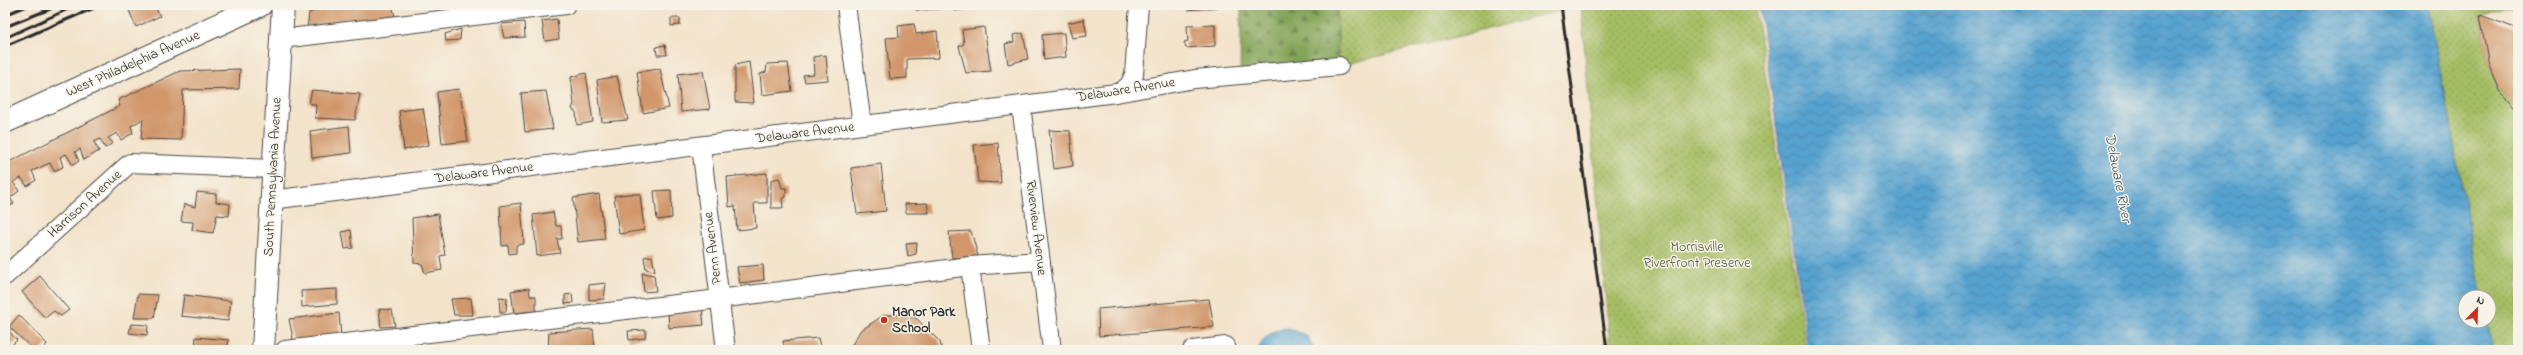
<svg xmlns="http://www.w3.org/2000/svg" width="2523" height="355" viewBox="0 0 2523 355" font-family="'Indie Flower',sans-serif">
<style>
.green{fill:url(#green-dots);stroke:#687447}
.forest{fill:url(#forest-firs);stroke:#586842}
.water{fill:url(#water-waves);stroke:#41667d}
.building{fill:#d1976b}
.lines{fill:none;stroke-linecap:round;stroke-linejoin:round}
.minor-casing{stroke:#494743;stroke-width:20}
.major-casing{stroke:#494743;stroke-width:24}
.minor{stroke:#fff;stroke-width:18}
.major{stroke:#fff;stroke-width:22}
.rail{stroke:#2b2b2b;stroke-width:3}
.poi-dot{fill:#c8321e;stroke:#f7f3e8;stroke-width:1.5}
.labels{text-anchor:middle;dominant-baseline:central;stroke-width:3;stroke-linejoin:round;paint-order:stroke}
.street-label{font-size:14px;fill:#2b2b2b;stroke:#f7f3e8}
.park-label{font-size:14px;fill:#50573c;stroke:#f7f3e8}
.poi-label{font-size:14px;font-weight:bold;fill:#2b2b2b;stroke:#f7f3e8;text-anchor:start}
.water-label{font-size:15px;font-style:italic;fill:#3a5564;stroke:#f7f3e8}
</style>
<defs>
<pattern id="green-dots" width="8" height="8" patternUnits="userSpaceOnUse"><rect width="8" height="8" fill="#a5bd63"/><path d="M2 2h.1M6 6h.1" fill="none" stroke="#879a52" stroke-width="1.8" stroke-linecap="round"/></pattern>
<pattern id="forest-firs" width="22" height="20" patternUnits="userSpaceOnUse"><rect width="22" height="20" fill="#84a459"/><path d="M5 1l3.5 6h-7zM16 11l3.5 6h-7z" fill="#6c864a"/></pattern>
<pattern id="water-waves" width="16" height="10" patternUnits="userSpaceOnUse"><rect width="16" height="10" fill="#57a2cf"/><path d="M0 5q4-4 8 0t8 0" fill="none" stroke="#4884a8"/></pattern>
</defs>
<rect width="100%" height="100%" fill="#f7f3e8"/>
<filter id="ink" filterUnits="userSpaceOnUse"><feTurbulence type="fractalNoise" baseFrequency=".025" numOctaves="2"/><feDisplacementMap in="SourceGraphic" scale="8" xChannelSelector="R" yChannelSelector="G"/><feConvolveMatrix kernelMatrix="1 2 1 2 8 2 1 2 1" color-interpolation-filters="sRGB"/></filter>
<filter id="wash" filterUnits="userSpaceOnUse"><feTurbulence type="fractalNoise" baseFrequency=".012" numOctaves="4" result="noise"/><feDisplacementMap in="SourceGraphic" scale="16" xChannelSelector="R" yChannelSelector="G"/><feGaussianBlur stdDeviation="0.9" result="paint"/><feColorMatrix in="noise" values="0 0 0 0 0 0 0 0 0 0 0 0 0 0 0 0 0 1.4 0 .05"/><feComposite in="paint" operator="in"/></filter>
<g filter="url(#wash)">
<rect width="100%" height="100%" fill="#f3e3ca"/>
<!-- green -->
<path class="green" d="M1337,5H1755L1806,350H1610L1581,6L1339,66Z
M2428,5H2515L2480,16L2488,61L2500,91L2518,109V350H2492L2487,321H2489V297H2482Z"/>
<!-- forest -->
<path class="forest" d="M1241,5H1337L1339,66L1240,74Z"/>
<!-- water -->
<path class="water" d="M1759,5H2428L2482,297H2465V321H2487L2492,350H1808Z
M1289,328L1307,336L1315,350H1258C1264,335 1273,329 1289,328Z"/>
<g id="blocks">
<!-- building -->
<path class="building" d="M136,5H154L160,16L136,27L128,8Z
M329,5H392L395,16L307,30L309,13Z
M434,5H458V6L434,9Z
M915,5H940V9L916,10Z
M954,5H982L983,7L954,11Z
M1188,5H1218V7L1188,10Z
M2480,15L2518,29V109L2500,91L2488,61Z
M671,18H680V25L671,26Z
M557,19L559,39L545,41L542,21Z
M1084,19L1087,36L1072,38L1068,23Z
M524,22L525,37L504,38L501,24Z
M914,24L916,34L937,31L939,58L907,59V78L890,79L886,38L899,37L898,26Z
M1215,25V46L1186,48L1184,42L1188,41L1187,26Z
M984,27L991,71L966,73L959,46L964,44L962,30Z
M461,29L460,40L446,41L445,34Z
M1023,33L1028,59L1008,64L1005,44L1014,42L1013,35Z
M1064,33L1066,57L1044,60L1042,35Z
M665,45L667,55H657L656,47Z
M826,55L828,80L805,82L803,75L814,74L813,57Z
M749,62L754,103L735,102V65Z
M788,63L792,91L762,95L760,74L766,72L767,64Z
M240,69L239,89L183,90L181,140L141,139L143,119L131,126L133,133L121,140L117,133L108,138L113,143L105,148L100,139L94,142L99,151L84,160L80,149L75,152L79,161L73,165L66,154L60,157L63,167L54,171L50,163L32,171L36,180L27,186L21,178L13,182L19,191L10,198L14,204L5,208V164L120,106L118,100L180,71Z
M660,69L669,108L643,113L637,72Z
M703,71L710,109L681,112L678,74Z
M586,73L593,122L577,125L576,112L572,109L574,104L571,77Z
M617,76L628,120L602,122L597,80Z
M459,89L468,141L442,144L437,92Z
M312,90L360,94L355,120L315,118L316,105L309,103Z
M546,91L553,129L525,132L521,93Z
M423,108L429,145L404,150L399,111Z
M349,126L351,153L312,158L310,131Z
M1049,130L1070,131L1073,166L1054,169Z
M998,143L1001,183L978,182L974,145Z
M881,164L886,211L857,214L851,168Z
M767,173V203H754L756,228L737,230L735,206L729,207L727,177Z
M779,178L782,188H786V197L782,198L783,208H771V180Z
M671,190L672,218L657,220L654,191Z
M197,192L216,194V202L230,204L229,216L217,215L213,233L192,230L193,222L181,221L184,204L195,207Z
M599,194L605,239L578,242L573,198Z
M628,194H640L644,230L619,234L614,196Z
M521,203L524,244L516,245V253L509,254L508,245L502,246L500,206Z
M927,203L929,213H906L905,204Z
M553,212L556,226H561L562,239H557L560,253L537,256L533,215Z
M438,214L445,255L440,256L442,270L425,273L422,264L414,263L412,218Z
M351,230L353,248L345,249L342,232Z
M971,231L978,256L952,258L949,232Z
M917,243L916,254L908,256L906,244Z
M652,256L655,271L646,269L644,257Z
M763,265L764,280L740,283L737,267Z
M642,273L654,275L656,291L644,292Z
M40,276L69,310L61,316L54,311L45,318L22,292Z
M606,283L604,299L589,300V285Z
M529,288L530,296H536V311L514,313L511,291Z
M337,289V304L302,307L301,291Z
M138,294L158,295L154,318H134Z
M572,294L573,303L565,304V295Z
M184,295L231,301L228,321L181,316Z
M499,297L507,298L506,312H500Z
M471,298L473,315H454L451,299Z
M1209,299L1214,327L1099,336L1098,309Z
M702,308L704,325L669,328L668,312Z
M379,309L392,310L395,326L381,327Z
M339,313L341,337L294,344L289,319Z
M19,315L47,344L42,350H34L9,327Z
M884,315H899L916,318L940,342L942,350H849L860,331Z
M131,324L148,325L147,335L129,333Z
M5,327L17,340L7,350H5Z
M593,329L595,348L548,350L549,332Z
M646,330L645,338L629,340L628,331Z
M196,337L229,340L227,350H195Z
M818,338L821,350H785L783,341Z"/>
</g>
</g>
<g filter="url(#ink)">
<use href="#blocks" fill-opacity="0" stroke="#494743" stroke-width="1"/>
<g class="lines">
<!-- minor casing -->
<g class="minor-casing">
<path id="minor" d="M846,5L862,125
M281,39L566,5
M1122,91L1129,85L1134,75L1139,5
M1021,105L1052,350
M701,146L726,350
M271,200L1116,93L1195,79L1339,66
M970,266L981,350
M5,276L130,163L273,169
M285,350L719,299L970,266L1040,261
M1192,350L1226,346V350"/>
</g>
<!-- major casing -->
<g class="major-casing">
<path id="major" d="M5,122L261,5
M263,350L283,5"/>
</g>
<!-- minor -->
<use href="#minor" class="minor"/>
<!-- major -->
<use href="#major" class="major"/>
<!-- rail -->
<path class="rail" d="M5,5H6
M1561,5L1607,350
M5,15L29,5
M5,27L60,5
M5,38L77,5
M5,46L101,5"/>
</g>
</g>
<!-- markers -->
<circle class="poi-dot" cx="884" cy="320" r="4"/>
<g class="labels">
<!-- street labels -->
<g class="street-label">
<text transform="translate(133 64) rotate(-24)">West Philadelphia Avenue</text>
<text transform="translate(1126 90) rotate(-9)">Delaware Avenue</text>
<text transform="translate(805 133) rotate(-7)">Delaware Avenue</text>
<text transform="translate(484 173) rotate(-7)">Delaware Avenue</text>
<text transform="translate(273 177) rotate(-87)">South Pennsylvania Avenue</text>
<text transform="translate(85 204) rotate(-42)">Harrison Avenue</text>
<text transform="translate(1036 228) rotate(83)">Riverview Avenue</text>
<text transform="translate(713 248) rotate(-97)">Penn Avenue</text>
</g>
<!-- park labels -->
<g class="park-label">
<text x="1697" y="247">Morrisville<tspan x="1697" dy="16">Riverfront Preserve</tspan></text>
</g>
<!-- poi labels -->
<g class="poi-label">
<text x="892" y="312">Manor Park<tspan x="892" dy="16">School</tspan></text>
</g>
<!-- water labels -->
<g class="water-label">
<text transform="translate(2118 178) rotate(79)">Delaware River</text>
</g>
</g>
<!-- margin -->
<rect width="2523" height="355" fill="none" stroke="#f7f3e8" stroke-width="20"/>
<!-- north arrow -->
<g transform="translate(2477 309) rotate(23)"><circle r="19" fill="#f7f3e8" stroke="#a5a39c"/>
<path d="M0-3L7 15L0 10L-7 15Z" fill="#c8321e"/>
<text y="-6" font-size="11" font-weight="bold" text-anchor="middle" fill="#2b2b2b">N</text>
</g>
</svg>
